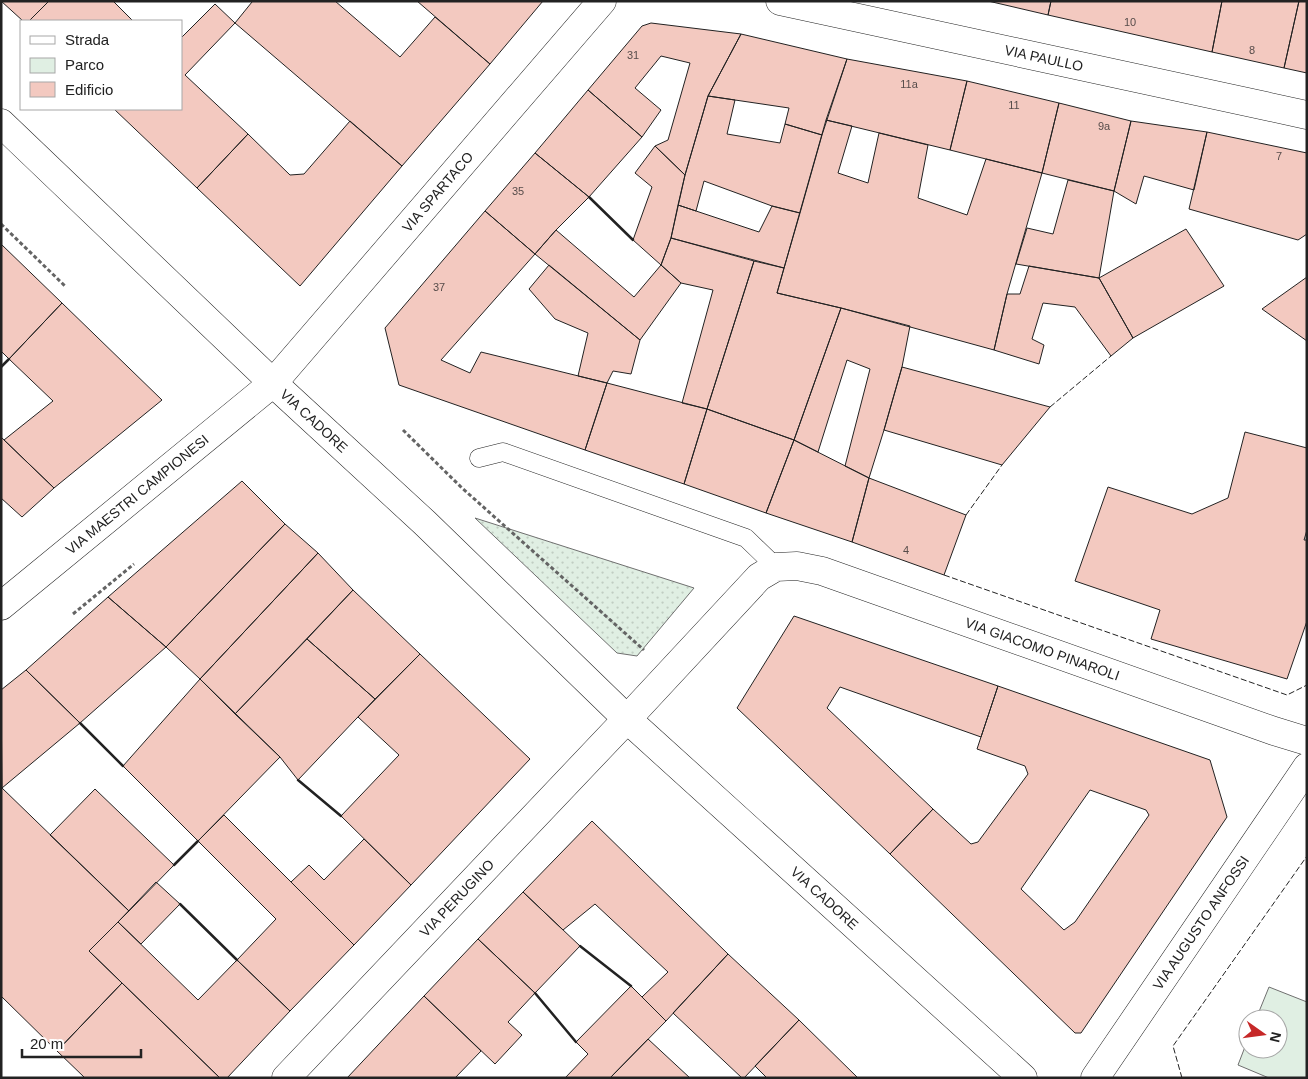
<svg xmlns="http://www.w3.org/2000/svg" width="1308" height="1079" viewBox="0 0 1308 1079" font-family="Arial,sans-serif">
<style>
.green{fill:url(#green-dots);stroke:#6f6f6f}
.pitch{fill:#e0efe3;stroke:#6f6f6f}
.building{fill:#f3c9c0;stroke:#222;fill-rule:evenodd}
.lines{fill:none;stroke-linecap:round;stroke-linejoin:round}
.service-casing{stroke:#222;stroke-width:19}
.minor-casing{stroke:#222;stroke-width:29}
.path{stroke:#646464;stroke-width:3;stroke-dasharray:4 2.5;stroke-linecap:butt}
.service{stroke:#fff;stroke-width:18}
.minor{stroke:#fff;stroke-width:28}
.fence{stroke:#222;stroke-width:1;stroke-dasharray:6 2.5;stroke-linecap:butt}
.wall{stroke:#222;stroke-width:2.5}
.labels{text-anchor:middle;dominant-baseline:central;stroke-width:4;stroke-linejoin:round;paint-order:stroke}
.number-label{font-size:11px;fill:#564c4a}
.street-label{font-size:14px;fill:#222;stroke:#fff}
</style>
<defs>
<pattern id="green-dots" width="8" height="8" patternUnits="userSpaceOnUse" patternTransform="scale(1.25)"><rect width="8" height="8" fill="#e0efe3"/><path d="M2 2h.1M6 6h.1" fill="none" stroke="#c0cdc2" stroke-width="1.8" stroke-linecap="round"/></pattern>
</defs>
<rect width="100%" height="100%" fill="#fff"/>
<!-- green -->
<path class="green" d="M475,518L694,588L637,656L617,653Z"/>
<!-- pitch -->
<path class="pitch" d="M1269,987L1307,1002V1078H1269L1238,1065L1248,1039V1049H1278V1019H1256Z"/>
<!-- building -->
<path class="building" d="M1,1H49L29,21H23Z
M49,1H113L133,21H29Z
M251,1H335L400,57L435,17L490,64L402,166L235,23L252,2Z
M417,1H543L490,64Z
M988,1H1051L1048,15Z
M1051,1H1222L1212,52L1048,15Z
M1222,1H1299L1284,68L1212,52Z
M1299,1H1307V73L1284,68Z
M215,4L235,23L185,75L248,134L197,188L114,109H181V38Z
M651,23L741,34L708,96L685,175L655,146L668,140L690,63L661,56L635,88L661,110L642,137L588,90L642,26Z
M741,34L847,59L822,135L785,124L789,108L708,96Z
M847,59L967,81L950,150L826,120Z
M967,81L1059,103L1042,173L950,150Z
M588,90L642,137L589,197L535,153Z
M708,96L735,100L727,134L780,143L785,124L822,135L800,213L772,206L704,181L696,211L678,205L685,175Z
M1059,103L1131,121L1114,191L1042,173Z
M826,120L852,126L838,173L868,183L879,133L928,145L918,198L967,215L986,159L1042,173L1007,294L994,350L841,308L777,293Z
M350,121L402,166L300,286L197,188L248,134L290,175L304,174Z
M1131,121L1207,132L1194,190L1144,176L1136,204L1114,191Z
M1207,132L1307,153V234L1298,240L1189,209Z
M655,146L685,175L671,238L661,265L633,240L652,187L635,173Z
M535,153L589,197L556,230L535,254L485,211Z
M1068,180L1114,191L1099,278L1016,264L1027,228L1053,234Z
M678,205L759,232L772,206L800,213L784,268L671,238Z
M485,211L535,254L441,360L470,373L481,352L607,383L585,450L399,385L385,328Z
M1186,229L1224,286L1133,338L1099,278Z
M556,230L634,297L661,265L681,283L640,340L535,254Z
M671,238L754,261L707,409L682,403L713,290L681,283L661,265Z
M1,244L62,303L9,359L1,351Z
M754,261L784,268L777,293L841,308L794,440L707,409Z
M549,265L640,340L631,374L613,371L607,383L578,376L588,333L555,319L529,289Z
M1029,266L1099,278L1133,338L1111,356L1075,307L1043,303L1032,339L1044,345L1039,364L994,350L1007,294H1020Z
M1307,277V341L1262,309Z
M62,303L162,400L54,488L4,440L53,401L9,359Z
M841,308L910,326L902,367L884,430L869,478L845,466L870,369L847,360L818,452L794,440Z
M902,367L1050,407L1002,465L884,430Z
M607,383L707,409L684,484L585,450Z
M707,409L794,440L766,513L684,484Z
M1245,432L1307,448V530L1304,540H1307V621L1287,679L1151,639L1160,610L1075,581L1108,487L1192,514L1228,498Z
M1,437L54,488L22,517L1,498Z
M794,440L869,478L852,542L766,513Z
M869,478L966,515L944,575L852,542Z
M242,481L285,524L166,647L108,597Z
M285,524L318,553L200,679L166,647Z
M318,553L353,590L235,714L200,679Z
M353,590L420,654L375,699L307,639Z
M108,597L166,647L80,723L26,670Z
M794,616L998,686L981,737L840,687L827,708L933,809L890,854L737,708Z
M307,639L375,699L298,780L280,757L235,714Z
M420,654L530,759L411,885L341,816L399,755L358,717Z
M26,670L80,723L2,788L1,690Z
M200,679L280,757L198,841L123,766Z
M998,686L1210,760L1227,817L1081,1033H1075L890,854L933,809L971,844L978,842L1028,774L1025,766L977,749ZM1090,790L1146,810L1149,815L1075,922L1064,930L1021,889Z
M1,787L129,911L89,951L122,983L57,1051L1,996Z
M95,789L174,865L129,911L50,835Z
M224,815L354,945L290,1011L237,960L276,919L198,841Z
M592,821L728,954L666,1021L642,997L668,972L595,904L563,930L523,892Z
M364,839L411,885L354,945L291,882L309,865L324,880Z
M156,882L180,904L141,944L118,922Z
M523,892L580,946L535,993L478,939Z
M118,922L198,1000L237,960L290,1011L227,1078H220L89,951Z
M478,939L535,993L508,1022L522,1035L495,1064L424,996Z
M728,954L799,1020L744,1078H742L673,1013Z
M122,983L220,1078H85L57,1051Z
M631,986L666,1021L610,1078H565L588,1054L576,1042Z
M424,996L481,1051L455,1078H347Z
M799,1020L858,1078H767L755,1066Z
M648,1039L690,1078H610Z"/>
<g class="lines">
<!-- service casing -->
<g class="service-casing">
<path id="service" d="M479,458L503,452L746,538L776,567"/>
</g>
<!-- minor casing -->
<g class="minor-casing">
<g id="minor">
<path id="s1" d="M780,1L1307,115"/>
<path id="s2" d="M1,123L273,383L425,523L627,719L1023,1078"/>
<path id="s3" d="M1,606L273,383L602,1"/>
<path id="s4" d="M286,1078L627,719L759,577L776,567L797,566L822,571L1274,731L1307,741"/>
<path id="s5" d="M1095,1078L1307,767"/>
</g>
</g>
<!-- path -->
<path class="path" d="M1,224L65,286
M403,430L462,488L644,650
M73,614L134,564"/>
<!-- service -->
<use href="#service" class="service"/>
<!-- minor -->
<use href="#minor" class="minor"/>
<!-- fence -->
<path class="fence" d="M1050,407L1111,356
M966,515L1002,465
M944,575L1287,695L1307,685
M1182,1078L1173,1046L1307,856"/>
<!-- wall -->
<path class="wall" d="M589,197L633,240
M1,367L9,359
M80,723L123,766
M298,780L341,816
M174,865L198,841
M180,904L237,960
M580,946L631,986
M535,993L576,1042"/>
</g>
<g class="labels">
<!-- number labels -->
<g class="number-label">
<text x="1130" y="22">10</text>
<text x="1252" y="50">8</text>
<text x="633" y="55">31</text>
<text x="909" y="84">11a</text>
<text x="1014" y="105">11</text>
<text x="1104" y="126">9a</text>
<text x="1279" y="156">7</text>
<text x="518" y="191">35</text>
<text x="439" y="287">37</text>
<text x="906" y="550">4</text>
</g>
<!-- street labels -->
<g class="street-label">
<text stroke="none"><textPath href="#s1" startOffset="270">VIA PAULLO</textPath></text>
<text stroke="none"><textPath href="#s3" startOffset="604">VIA SPARTACO</textPath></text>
<text stroke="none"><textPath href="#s2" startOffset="432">VIA CADORE</textPath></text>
<text stroke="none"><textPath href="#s3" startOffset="176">VIA MAESTRI CAMPIONESI</textPath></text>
<text stroke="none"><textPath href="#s4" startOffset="989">VIA GIACOMO PINAROLI</textPath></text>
<text stroke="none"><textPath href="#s4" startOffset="248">VIA PERUGINO</textPath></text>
<text stroke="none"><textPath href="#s2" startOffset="1131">VIA CADORE</textPath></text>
<text stroke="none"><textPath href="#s5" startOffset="188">VIA AUGUSTO ANFOSSI</textPath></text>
</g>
</g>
<!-- border -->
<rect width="1308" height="1079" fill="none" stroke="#222222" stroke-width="5"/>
<!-- legend -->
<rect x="20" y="20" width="162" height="90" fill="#ffffff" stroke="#a7a7a7"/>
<rect x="30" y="36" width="25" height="8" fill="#ffffff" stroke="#a7a7a7"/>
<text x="65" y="45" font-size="15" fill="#222222">Strada</text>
<rect x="30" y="58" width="25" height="15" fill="#e0efe3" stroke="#a7a7a7"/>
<text x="65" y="70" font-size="15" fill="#222222">Parco</text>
<rect x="30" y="82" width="25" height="15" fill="#f3c9c0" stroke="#a7a7a7"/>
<text x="65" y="95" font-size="15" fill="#222222">Edificio</text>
<!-- north arrow -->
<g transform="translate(1263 1034) rotate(104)"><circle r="24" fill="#ffffff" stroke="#a7a7a7"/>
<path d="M0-4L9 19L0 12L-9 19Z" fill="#c62828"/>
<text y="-8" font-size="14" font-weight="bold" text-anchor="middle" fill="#222222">N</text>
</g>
<!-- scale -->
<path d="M22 1049v8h119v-8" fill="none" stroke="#222222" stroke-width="2.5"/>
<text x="30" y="1049" font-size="15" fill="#222222" stroke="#ffffff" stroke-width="4" paint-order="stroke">20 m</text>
</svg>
